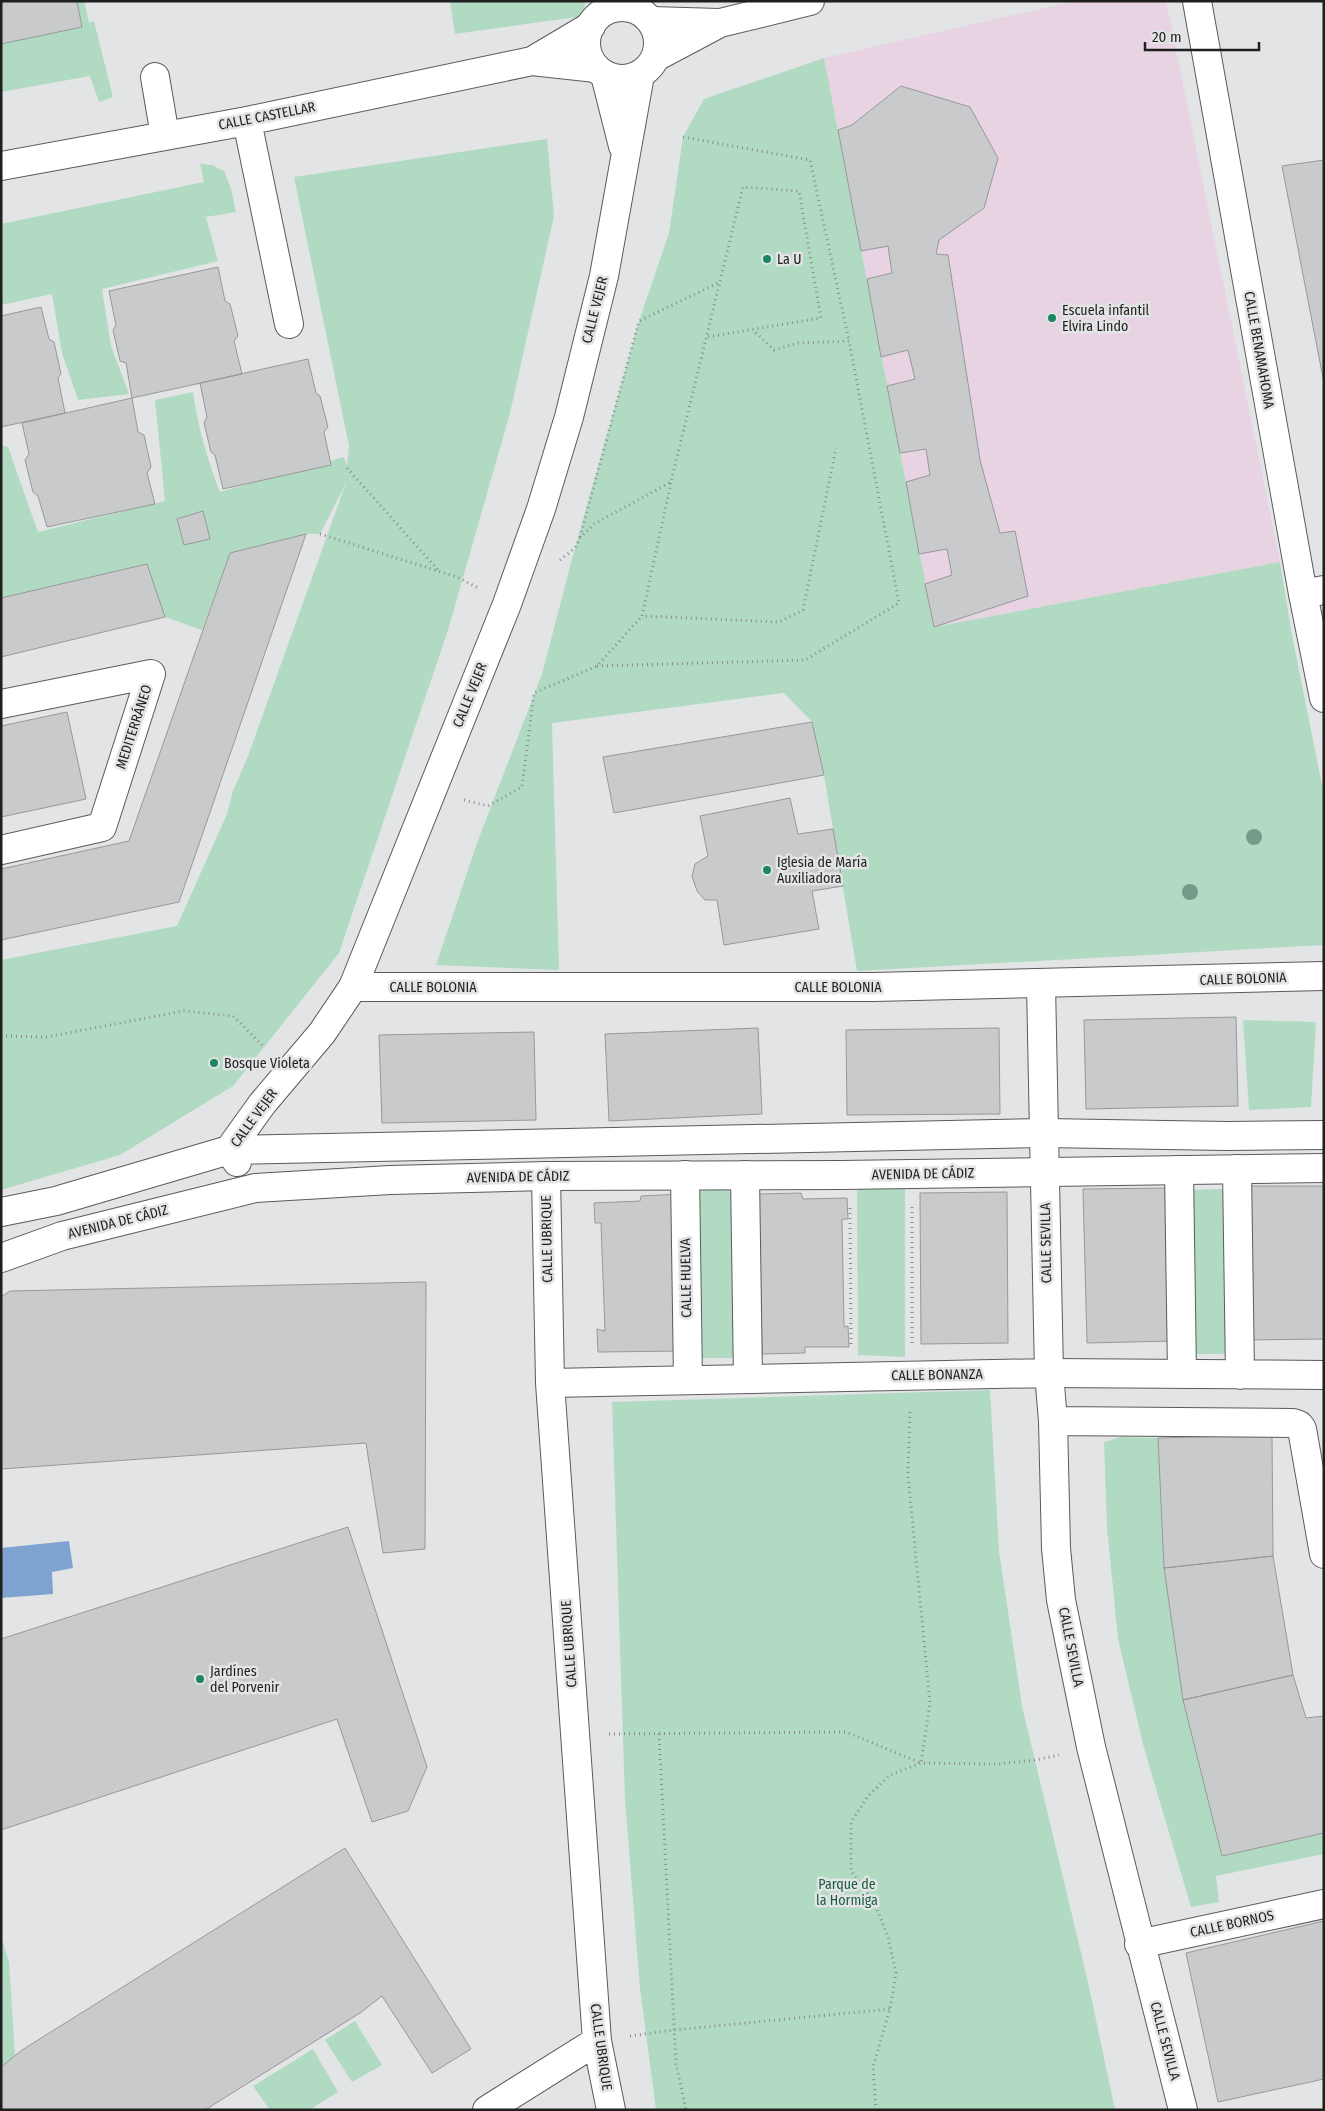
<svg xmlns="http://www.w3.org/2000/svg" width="1325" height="2111" viewBox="0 0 1325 2111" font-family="'Fira Sans Condensed',sans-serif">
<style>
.education{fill:#e7d3e2}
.green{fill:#b0dbc2}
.water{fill:#7ea3d0}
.building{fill:#c9cacb;stroke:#989899}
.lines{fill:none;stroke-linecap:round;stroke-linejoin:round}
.pedestrian-casing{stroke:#5b5b5c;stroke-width:30}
.minor-casing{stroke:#5b5b5c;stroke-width:30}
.tertiary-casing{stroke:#5b5b5c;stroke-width:30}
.path{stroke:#8b8c8c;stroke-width:3;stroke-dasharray:1 4;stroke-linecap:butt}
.pedestrian{stroke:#fff;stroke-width:28}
.minor{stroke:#fff;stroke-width:28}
.tertiary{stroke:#fff;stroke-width:28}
.tree{fill:#749b8a}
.poi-dot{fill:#1b8663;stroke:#e3e4e5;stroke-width:2}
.labels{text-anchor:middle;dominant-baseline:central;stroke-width:5;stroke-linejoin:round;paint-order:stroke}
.street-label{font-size:14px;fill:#1f1f1f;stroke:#e3e4e5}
.poi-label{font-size:14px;fill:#1f1f1f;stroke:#e3e4e5;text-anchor:start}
.park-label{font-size:14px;fill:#195f3f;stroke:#e3e4e5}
</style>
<rect width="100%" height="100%" fill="#e3e4e5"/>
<!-- education -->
<path class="education" d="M1076,1H1166L1280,562L934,627L824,58Z"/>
<!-- green -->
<path class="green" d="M1,1H84L89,23L94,21L113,97L99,102L90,76L1,92Z
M450,1H585L584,16L455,34Z
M824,58L934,627L1280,562L1291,630L1324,795V945L857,971L824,775L812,722L784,693L552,723L559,970L436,965L477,843L542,674L575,548L639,321L669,233L683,137L704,99Z
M547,139L554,216L510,413L448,630L339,953L233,1086L120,1155L1,1190V960L177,926L227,814L233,791L248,756L346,483L320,534H306L230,553L202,630L165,617L147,564L1,598V445L8,447L38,532L165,501L155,400L193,392C198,427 207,459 220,492L344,457L347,466L349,446L294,177Z
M200,164L212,165L224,171L231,189L236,212L206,217L218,261L102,289L111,346L129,394L78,400L62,353L52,294L1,305V224L204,182Z
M1243,1020L1316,1022L1311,1107L1249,1110Z
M905,1185V1357L858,1355L857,1186Z
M691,1188H739L740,1358H695Z
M1230,1189L1231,1354H1190L1186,1190Z
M990,1390L999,1551L1022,1706L1088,1982L1115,2110H656L640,1988L625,1800L612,1402Z
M1121,1437L1158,1438L1239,1851L1324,1833V1854L1216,1876L1219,1902L1191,1907L1144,1748L1118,1639L1107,1527L1104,1442Z
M1,1936L9,1962L15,2056L1,2067Z
M355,2021L382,2065L352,2082L325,2040Z
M313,2049L338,2092L309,2110H270L253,2086Z"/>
<!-- water -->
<path class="water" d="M69,1541L73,1568L52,1572L53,1594L1,1598V1548Z"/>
<!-- building -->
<path class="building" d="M1,1H77L82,27L1,44Z
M901,86L970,107L998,158L984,208L939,240L936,254L948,255L980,460L1000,533L1015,531L1028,596L934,627L925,584L952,575L947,549L919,554L906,482L930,475L926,449L900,453L887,386L915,379L908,350L881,357L867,279L892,273L888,246L861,251L838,130L852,125Z
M1324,160V383L1282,166Z
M218,267L225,301L230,304L238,336L234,341L242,374L132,398L126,363L120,361L113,330L116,325L109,291Z
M41,307L49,339L54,342L61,374L58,378L65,413L1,427V316Z
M308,359L316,393L320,396L328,427L324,432L331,465L223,489L215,455L211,452L204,423L207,417L200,383Z
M132,398L138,432L144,435L151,467L147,473L155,504L47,527L38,496L33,492L25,460L29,454L22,423Z
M203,511L210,539L184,545L177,519Z
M306,534L179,902L1,940V869L129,841L230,553Z
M147,564L165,617L1,657V598Z
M67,712L86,799L1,817V726Z
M812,722L824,775L614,813L603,757Z
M790,798L798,834L833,829L843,886L812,891L819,929L724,945L717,900H705L697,891L692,876L695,864L708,856L700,816Z
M1236,1017L1238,1106L1086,1109L1084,1020Z
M758,1028L762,1114L609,1121L605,1034Z
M999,1028L1000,1114L847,1115L846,1030Z
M534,1032L536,1120L382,1123L379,1035Z
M1244,1186H1324V1339L1246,1340Z
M1170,1188L1174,1341L1087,1343L1083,1189Z
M1007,1192L1008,1343L921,1344L920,1193Z
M801,1193L803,1199L847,1198L848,1219H842L844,1327L848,1326L849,1347H805V1353L762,1354L758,1194Z
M681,1194L684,1351L598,1352L597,1329L605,1331L601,1223H595L594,1203L640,1201L641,1196Z
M426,1282L425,1549L383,1553L366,1443L1,1469V1297L10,1291Z
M1272,1435L1273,1556L1164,1568L1158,1438Z
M348,1527L427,1767L408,1811L372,1822L337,1719L1,1830V1639Z
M1273,1556L1293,1675L1183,1700L1164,1568Z
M1293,1675L1306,1718L1324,1716V1833L1222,1856L1183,1700Z
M345,1848L471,2049L432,2073L382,1996L360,2013L205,2110H1V2067L22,2050Z
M1324,1921V2079L1218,2102L1186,1953Z"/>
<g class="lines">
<!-- pedestrian casing -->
<g class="pedestrian-casing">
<path id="pedestrian" d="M1197,1L1303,594L1324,698
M1041,984L1044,1133
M1237,1169L1240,1375
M1179,1170L1182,1374
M685,1175L688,1380
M745,1175L748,1379
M1049,1373L1324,1375"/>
</g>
<!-- minor casing -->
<g class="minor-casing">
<path id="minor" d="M651,21L719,23
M656,57L720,23L810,1
M532,61L591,26
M155,77L165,136
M247,121L289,324
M1,166L247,121L532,61L596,68
M1303,594L1324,590
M1,704L151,674L102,827L1,850
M353,987H874L1324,976
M1044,1133L1049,1373L1053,1421L1056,1548L1061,1600L1091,1747L1183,2110
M546,1176L550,1383L597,2041L611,2110
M550,1383L1049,1373
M1053,1421L1293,1423L1299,1425L1302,1429L1324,1554
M1139,1944L1324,1904
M487,2110L597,2041"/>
</g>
<!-- tertiary casing -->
<g class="tertiary-casing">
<path id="tertiary" d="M586 43a36 36 0 1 1 72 0a36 36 0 1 1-72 0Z
M605,75L623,146
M237,1162L229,1150L262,1104L322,1033L353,987L507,604L541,509L569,417L604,276L640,75
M1,1212L56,1201L229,1150L1044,1133L1227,1136L1324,1135
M1,1258L62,1236L255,1188L390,1180L546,1176L841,1175L1324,1168"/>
</g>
<!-- path -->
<path class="path" d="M683,137L810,160L849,341
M347,468L438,570
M671,483L642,616L779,622L803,610L836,448
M320,534L457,577L478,588
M580,537L639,321L720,282
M560,560L575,548L580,538L594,524L671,482L743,187L799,191L821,318L707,337
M597,666L805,660L899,603L849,341L798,343L774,350L753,330
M464,800L488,806L522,787L534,693L597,666L642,616
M1,1036L46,1037L184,1011L233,1016L265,1048
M912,1207V1343
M850,1208L851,1344
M609,1734L846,1732L921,1763L930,1703L908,1475L910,1409
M659,1734L676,2064L686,2110
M630,2036L674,2030L890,2009
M876,2110L873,2067L890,2009L896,1973L888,1937L875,1904L851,1871V1822L868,1796L890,1775L921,1763L998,1764L1036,1760L1059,1755"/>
<!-- pedestrian -->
<use href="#pedestrian" class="pedestrian"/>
<!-- minor -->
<use href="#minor" class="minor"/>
<!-- tertiary -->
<use href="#tertiary" class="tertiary"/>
</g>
<!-- trees -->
<g class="tree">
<circle cx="1254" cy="837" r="8"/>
<circle cx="1190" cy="892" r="8"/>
</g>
<!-- markers -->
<g class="poi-dot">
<circle cx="767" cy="259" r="5"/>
<circle cx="1052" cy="318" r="5"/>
<circle cx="767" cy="870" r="5"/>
<circle cx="214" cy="1063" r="5"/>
<circle cx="200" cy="1679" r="5"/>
</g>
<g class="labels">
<!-- street labels -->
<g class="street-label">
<text transform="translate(267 116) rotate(-11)">CALLE CASTELLAR</text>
<text transform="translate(595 310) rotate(-76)">CALLE VEJER</text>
<text transform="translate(1259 350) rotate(80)">CALLE BENAMAHOMA</text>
<text transform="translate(470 695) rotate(-68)">CALLE VEJER</text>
<text transform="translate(134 727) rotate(-72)">MEDITERRÁNEO</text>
<text transform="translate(1243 979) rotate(-2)">CALLE BOLONIA</text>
<text x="433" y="987">CALLE BOLONIA</text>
<text x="838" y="987">CALLE BOLONIA</text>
<text transform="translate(254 1118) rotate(-54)">CALLE VEJER</text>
<text transform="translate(923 1174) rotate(-1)">AVENIDA DE CÁDIZ</text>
<text transform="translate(518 1177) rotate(-1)">AVENIDA DE CÁDIZ</text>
<text transform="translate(118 1222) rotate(-14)">AVENIDA DE CÁDIZ</text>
<text transform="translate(547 1239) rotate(-91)">CALLE UBRIQUE</text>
<text transform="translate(1046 1243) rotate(-91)">CALLE SEVILLA</text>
<text transform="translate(686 1278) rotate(-91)">CALLE HUELVA</text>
<text transform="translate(937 1375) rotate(-1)">CALLE BONANZA</text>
<text transform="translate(569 1644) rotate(-94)">CALLE UBRIQUE</text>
<text transform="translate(1071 1647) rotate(79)">CALLE SEVILLA</text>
<text transform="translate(1232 1924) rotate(-12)">CALLE BORNOS</text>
<text transform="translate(1165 2041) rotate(75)">CALLE SEVILLA</text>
<text transform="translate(601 2047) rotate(82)">CALLE UBRIQUE</text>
</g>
<!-- poi labels -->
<g class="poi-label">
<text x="777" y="259">La U</text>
<text x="1062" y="310">Escuela infantil<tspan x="1062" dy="16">Elvira Lindo</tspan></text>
<text x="777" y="862">Iglesia de María<tspan x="777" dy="16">Auxiliadora</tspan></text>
<text x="224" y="1063">Bosque Violeta</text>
<text x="210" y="1671">Jardínes<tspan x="210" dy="16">del Porvenir</tspan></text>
</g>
<!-- park labels -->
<g class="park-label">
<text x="847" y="1884">Parque de<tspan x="847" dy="16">la Hormiga</tspan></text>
</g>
</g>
<!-- border -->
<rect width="1325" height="2111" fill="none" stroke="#1f1f1f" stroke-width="5"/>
<!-- scale -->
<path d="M1145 42v8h114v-8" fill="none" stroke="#1f1f1f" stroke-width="2.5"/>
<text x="1152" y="42" font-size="15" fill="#1f1f1f" stroke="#e3e4e5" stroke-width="4" paint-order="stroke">20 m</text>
</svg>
